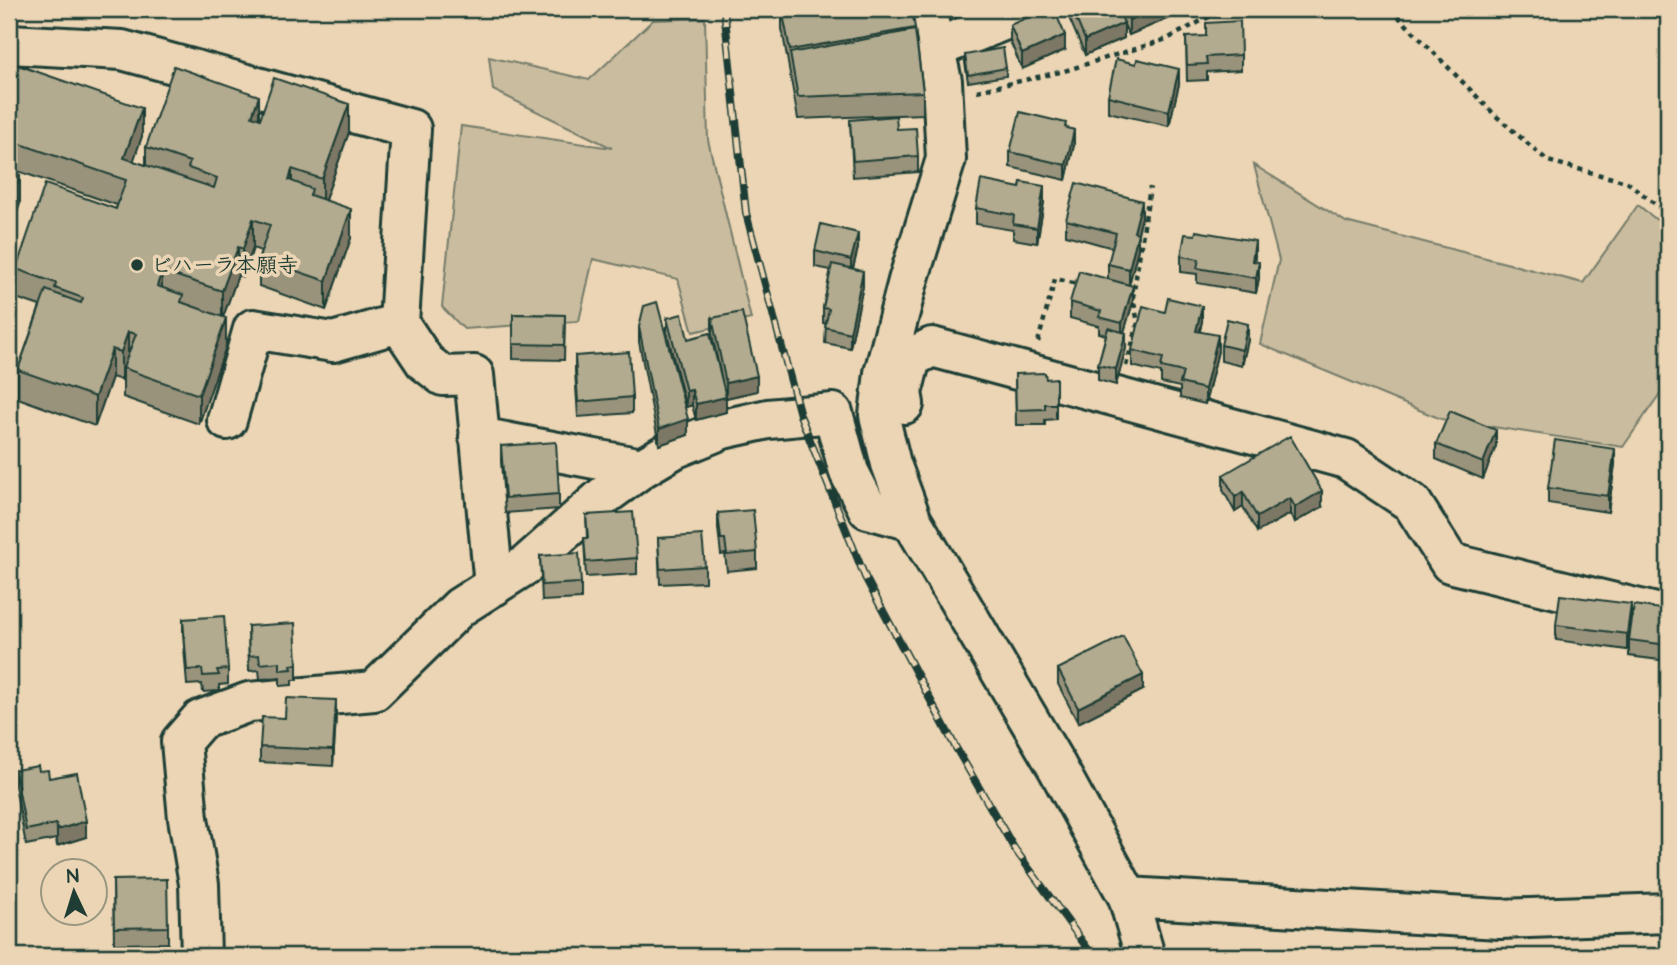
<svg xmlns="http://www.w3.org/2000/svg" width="1677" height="965" viewBox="0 0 1677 965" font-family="'Architects Daughter','Klee One',sans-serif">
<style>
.green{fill:#cabc9f;stroke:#747c6a;stroke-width:2}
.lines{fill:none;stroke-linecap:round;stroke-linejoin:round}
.minor-casing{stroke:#1f3d34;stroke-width:44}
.path{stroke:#1f3d34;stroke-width:4.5;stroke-dasharray:5 5;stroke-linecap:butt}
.minor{stroke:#ebd5b4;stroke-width:38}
.rail-casing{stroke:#1f3d34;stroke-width:8}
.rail{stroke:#ebd5b4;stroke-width:5;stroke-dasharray:16;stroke-linecap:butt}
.wall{fill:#99937c;stroke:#1f3d34;stroke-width:2}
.shaded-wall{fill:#7d7865;stroke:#1f3d34;stroke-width:2}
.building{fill:#b2ab90;stroke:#1f3d34;stroke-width:2}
.poi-dot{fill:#1f3d34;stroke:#ebd5b4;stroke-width:2.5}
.labels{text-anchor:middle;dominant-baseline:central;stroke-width:7;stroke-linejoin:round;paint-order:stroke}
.poi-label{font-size:21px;font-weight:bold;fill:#1f3d34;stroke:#ebd5b4;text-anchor:start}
</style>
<rect width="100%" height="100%" fill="#ebd5b4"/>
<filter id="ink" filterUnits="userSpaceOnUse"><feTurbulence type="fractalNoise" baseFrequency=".0143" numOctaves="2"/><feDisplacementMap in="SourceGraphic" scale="14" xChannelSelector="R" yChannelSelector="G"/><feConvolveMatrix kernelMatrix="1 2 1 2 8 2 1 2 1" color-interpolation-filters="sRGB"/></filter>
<g filter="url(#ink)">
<!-- green -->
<path class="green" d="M705,18L708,140L751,319L693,332L678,279L593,259L579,321L464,329L442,307L461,126L612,148L493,90L489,57L589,80L653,20Z
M1254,165L1346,222L1583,283L1638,205L1668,229V382L1623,447L1441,419L1260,344L1279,260Z"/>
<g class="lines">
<!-- minor casing -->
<g class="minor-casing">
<path id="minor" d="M926,9L942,81L946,159L908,281L884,373L879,415L891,464L912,521L1057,767L1128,897L1145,956
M9,44L122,50L411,129L399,323L425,362L443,376L474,375L494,586
M934,49L1032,9
M904,404L902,393L911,358L932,347L1346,459L1412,503L1450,563L1668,616
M227,420L253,329L333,342L399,323
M479,437L642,468
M1128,897L1500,919L1668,913
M201,956L199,884L188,818L181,742L200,720L249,702L374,691L460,607L526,565L605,495L642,468L674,449L723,429L768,419L833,413L849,472L868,509L912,521"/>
</g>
<!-- path -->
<path class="path" d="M1391,9L1496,116L1548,161L1627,182L1668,214
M977,91L1064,71L1167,39L1224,9
M1038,342L1055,279L1078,284
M1126,366L1138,323L1133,297L1150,187"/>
<!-- minor -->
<use href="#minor" class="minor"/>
<!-- rail casing -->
<g class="rail-casing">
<path id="rail" d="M724,9L746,213L800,415L865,577L956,748L1014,848L1093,956"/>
</g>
<!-- rail -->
<use href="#rail" class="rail"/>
</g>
<!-- wall -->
<path class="wall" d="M782,9L915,28L923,92V114L798,119L782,29Z
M1067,9H1169V18L1129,35L1124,25V38L1085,55L1067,13Z
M1010,25L1065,50L1022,69L1010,41Z
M1186,37L1241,55V70L1207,72V80L1187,81Z
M965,55L1006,68V76L968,82L965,63Z
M9,62L142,136L133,161L146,165V147L259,119L349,132L325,200L351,238L326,310L259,286V258L261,251L253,248L243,277L238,275L223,317L226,346L199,424L123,397V374L121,380L112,377L95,426L18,398V370L40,306L16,298V269L116,209L117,205L9,168Z
M1179,84L1169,126L1108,112V96Z
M850,120L897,129L918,156V172L853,177Z
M1066,127L1074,145L1066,180L1010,167V152Z
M1020,188L1044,202L1037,243L1013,239V230L976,224V208Z
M1142,217L1138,233V249L1129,285L1133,302L1124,332L1126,348L1116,385L1098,380V365L1106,335L1099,333V326L1070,318V302L1108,279V264L1113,248L1066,235V220Z
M858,248L853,269L863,286L850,348L825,343L826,324L823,323V308L831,270L815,267V251Z
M1181,256H1255L1254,262L1259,278L1256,293L1197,283V274L1181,272Z
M513,314L565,315L564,360L513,359Z
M667,318L688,339L722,381L712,334V318L757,391L726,398V412L696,420L692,405L686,407L667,333Z
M1202,321L1200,331L1218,351L1205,404L1180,398V387L1161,383V373L1132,366V350Z
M639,327L688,435L659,445L639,342Z
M1248,340L1242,366L1221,361V345Z
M575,356L632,397V413L578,417L575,371Z
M1015,374L1046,379L1056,404V419L1045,420V425H1016Z
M1436,444L1496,446L1483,479L1436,459Z
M501,446L559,494V509L505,513L501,462Z
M1615,464L1608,512L1548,503V488Z
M1223,475L1322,507L1295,522L1290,514L1257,532L1243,507L1235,512L1223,490Z
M718,513L757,552V568L727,571L725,554L721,555L718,528Z
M586,515L637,558V574L586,577L584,538H587Z
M658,538L705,566V582L660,584Z
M540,556L581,583V599L542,601Z
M1631,604L1627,650L1556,640V625Z
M1668,610V661L1629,656V640Z
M183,619L228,669V684L219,685V691L203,692L202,684L187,685L183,634Z
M248,626L297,664V680H292V685L280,686V678L260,679L259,670L249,671Z
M1058,669L1143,690L1078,723L1058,684Z
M336,715L333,766L260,762V747L285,718Z
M15,770L39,771L49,778L86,837L57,846L56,839L26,845L15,786Z
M113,880L168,927V943L114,944Z"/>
<!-- shaded-wall -->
<path class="shaded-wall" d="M983,9H999L983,14Z
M1155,9H1169V18L1129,35V20Z
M1124,23V38L1085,55V40Z
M1065,35V50L1022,69V54Z
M1179,69V84L1169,126V111Z
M259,96V124L252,116Z
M349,104V132L322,208V179Z
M142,108V136L126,183L124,158Z
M1074,130V145L1066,180V165Z
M292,169V198L289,180Z
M20,175V204L9,234V206Z
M1044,186V202L1037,243V228Z
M1142,201V217L1134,247V232Z
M351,209V238L326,310V281Z
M253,219V248L243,277V249Z
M858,233V248L851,275V260Z
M1138,233V249L1129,285V269Z
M1255,241V256L1252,277V261Z
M238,247V275L222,320V291Z
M1259,262V278L1256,293V278Z
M162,271V299L157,286Z
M863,271V286L850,348V333Z
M1133,286V302L1122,339V323Z
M1202,306V321L1196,346V331Z
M226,318V346L199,424V395Z
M1248,324V340L1242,366V350Z
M128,332V360L123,368V374L121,380V352Z
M1126,333V348L1116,385V369Z
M1218,335V351L1205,404V389Z
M112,349V377L95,426V397Z
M757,376V391L726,398V412L696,420V404L726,397V383Z
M692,390V405L686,407V391Z
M688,419V435L659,445V429Z
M1496,430V446L1483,479V463Z
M1615,449V464L1608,512V496Z
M1322,491V507L1295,522V507Z
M1243,492V507L1235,512V497Z
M1290,498V514L1257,532V517Z
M1631,604V620L1627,650V634Z
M1143,675V690L1078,723V708Z
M336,700V715L333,766V750Z
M86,821V837L57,846V830Z"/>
<!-- building -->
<path class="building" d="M782,9H912L915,28L790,50Z
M1046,9H1054L1065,35L1022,54L1010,25Z
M1072,9H1118L1124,23L1085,40Z
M1124,9H1155L1129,20Z
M1240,21L1241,55L1206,57L1207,64L1187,65L1186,37L1206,36V23Z
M915,30L923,92L798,97L790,53Z
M1003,48L1006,68L968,75L965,55Z
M1116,59L1136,64L1137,59L1179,69L1169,111L1108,96Z
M9,62L142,108L124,158L214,188L217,178L188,168L190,162L146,147L174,66L259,96L252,116L260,119L274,78L349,104L322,179L292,169L289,180L312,189L310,195L351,209L326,281L259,258L270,225L253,219L243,249L238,247L222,291L162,271L157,286L183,295L181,302L226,318L199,395L123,368L136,334L128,332L121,352L112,349L95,397L18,370L46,290L81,303L83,298L55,288L56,283L16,269L45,184L116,209L126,180L9,140Z
M1020,112L1066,123L1065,127L1074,130L1066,165L1010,152Z
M896,116L897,129L916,128L918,156L853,161L850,120Z
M9,172L20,175L9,206Z
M981,180L1020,188L1021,182L1044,186L1037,228L1013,224L1014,215L976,208Z
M1076,183L1142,201L1134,232L1138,233L1129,269L1108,264L1116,233L1066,220Z
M821,224L858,233L851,260L815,251Z
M1196,231L1255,241L1252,261L1259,262L1256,278L1197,268L1199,259L1181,256L1185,234L1195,235Z
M832,264L863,271L850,333L825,327L829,309L823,308Z
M1079,271L1133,286L1122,323L1099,317L1101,311L1070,302Z
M1168,298L1202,306L1196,331L1218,335L1205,389L1180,383L1183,372L1161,367L1163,358L1132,350L1143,306L1165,312Z
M657,302L688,419L659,429L639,327L644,306Z
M742,312L757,376L726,383L712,318Z
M513,314L565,315L564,345L513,344Z
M682,314L688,339L710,333L726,397L696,404L692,390L686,391L667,318Z
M1227,319L1248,324L1242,350L1221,345Z
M1108,328L1126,333L1116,369L1098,365Z
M629,352L632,397L578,402L575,356Z
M1045,373L1046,379L1056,378V404H1045V409L1016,410L1015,374Z
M1450,411L1496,430L1483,463L1436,444Z
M1290,436L1322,491L1295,507L1290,498L1257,517L1243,492L1235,497L1223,475Z
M1555,440L1615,449L1608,496L1548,488Z
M556,442L559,494L505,498L501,446Z
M753,510L757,552L727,555L725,539H721L718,513Z
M633,512L637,558L586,562L584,538H588L586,515Z
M702,535L705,566L660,569L658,538Z
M579,553L581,583L542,585L540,556Z
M1560,595L1631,604L1627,634L1556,625Z
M1634,605L1668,610V645L1629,640Z
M224,616L228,669L217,670L219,675L203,676L202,669L187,670L183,619Z
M295,623L297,664L291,665L292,669L280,670V662L260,664L259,655L249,656L248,626Z
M1123,636L1143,675L1078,708L1058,669Z
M286,698L336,700L333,750L260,747L262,717L285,718Z
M38,766L39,771L48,770L49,778L77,773L86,821L57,830L56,824L26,830L15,770Z
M167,879L168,927L114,928L113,880Z"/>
</g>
<!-- markers -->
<circle class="poi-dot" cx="137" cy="265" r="7"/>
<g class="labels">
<!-- poi labels -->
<g class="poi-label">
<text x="151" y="265">ビハーラ本願寺</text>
</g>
</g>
<!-- margin -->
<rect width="1677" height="965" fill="none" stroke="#ebd5b4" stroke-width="35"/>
<rect x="18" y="18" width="1642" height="930" fill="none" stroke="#1f3d34" stroke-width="2.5" filter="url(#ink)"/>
<!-- north arrow -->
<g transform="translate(74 892) rotate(356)"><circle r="33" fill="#ebd5b4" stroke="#999881" stroke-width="2"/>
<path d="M0-5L12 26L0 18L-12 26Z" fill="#1f3d34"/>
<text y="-10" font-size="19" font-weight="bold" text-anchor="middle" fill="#1f3d34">N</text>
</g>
</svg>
